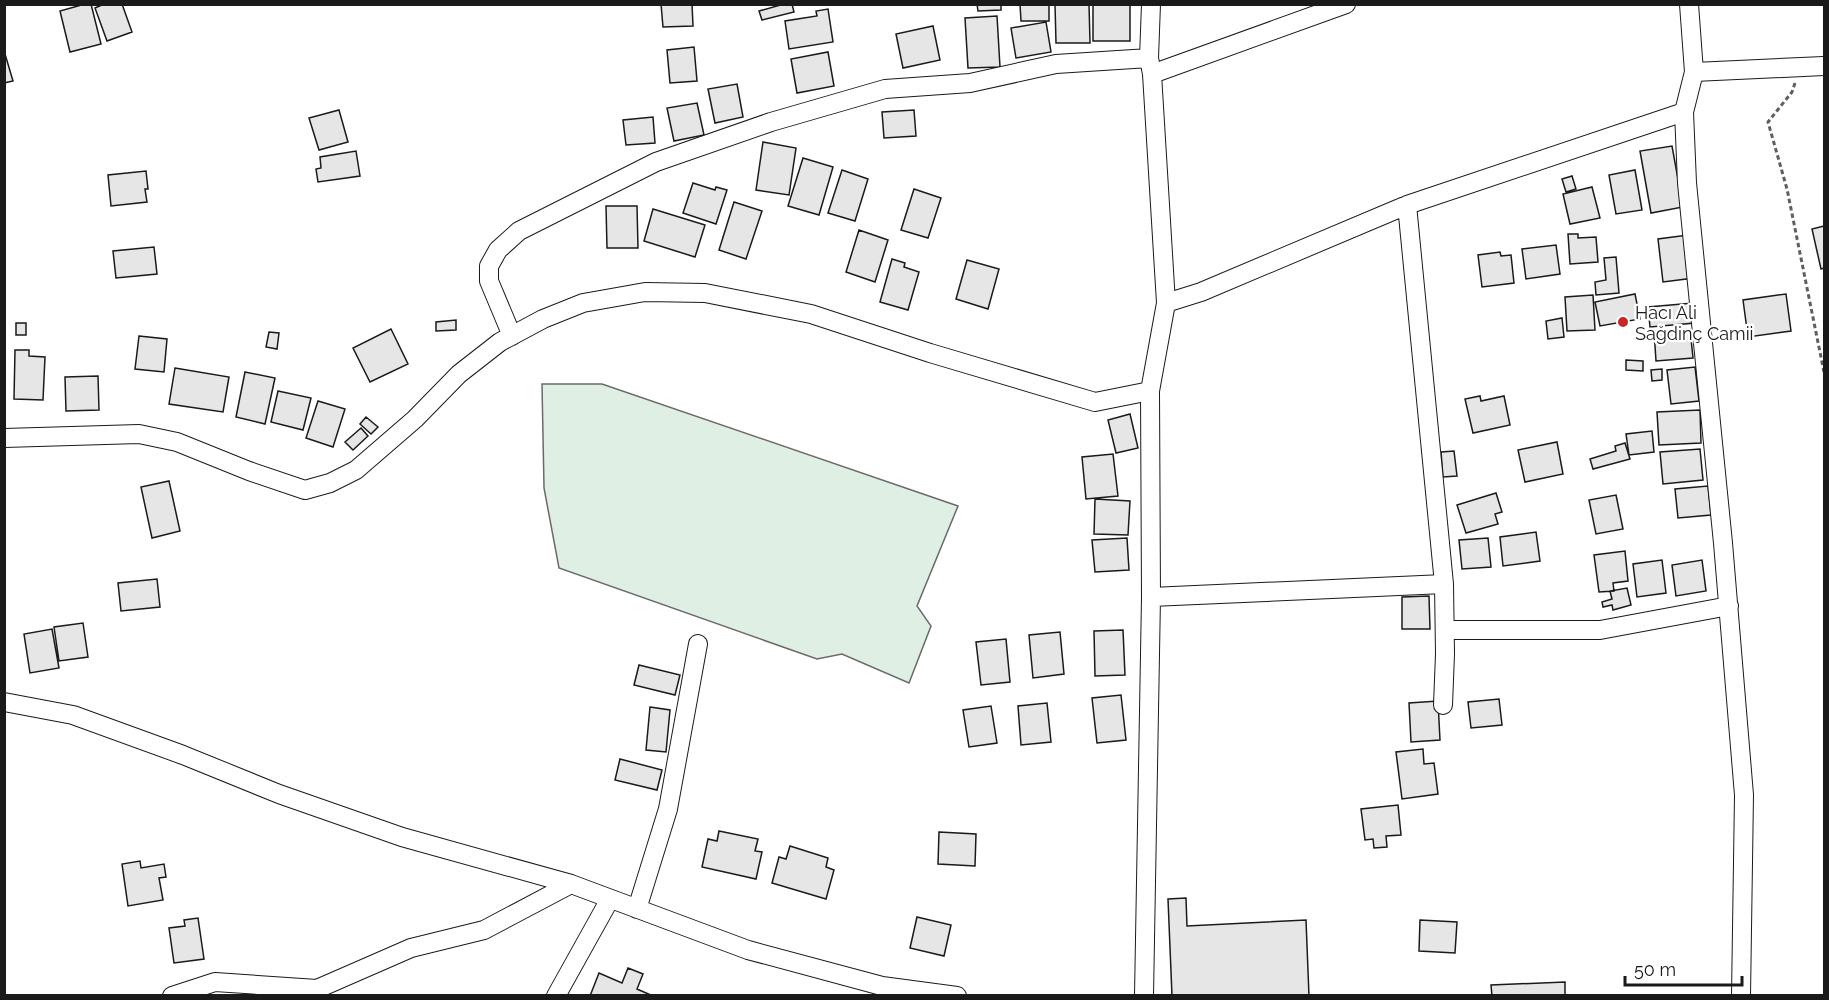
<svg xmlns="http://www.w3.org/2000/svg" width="1829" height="1000" viewBox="0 0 1829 1000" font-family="Raleway,sans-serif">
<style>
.green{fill:#e0efe3;stroke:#6a6a6a;stroke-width:1.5}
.building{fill:#e6e6e6;stroke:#1a1a1a;stroke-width:1.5}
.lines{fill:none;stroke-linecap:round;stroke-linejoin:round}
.minor-casing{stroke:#1a1a1a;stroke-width:20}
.path{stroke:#5f5f5f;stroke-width:3;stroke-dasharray:4.5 3;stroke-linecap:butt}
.minor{stroke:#fff;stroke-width:18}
.poi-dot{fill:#c62828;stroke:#fff;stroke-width:2}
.labels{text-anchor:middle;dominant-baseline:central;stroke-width:4.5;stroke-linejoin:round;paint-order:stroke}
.poi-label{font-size:18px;fill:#1a1a1a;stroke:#fff;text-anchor:start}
</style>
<rect width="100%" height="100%" fill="#fff"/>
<!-- green -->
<path class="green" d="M542,384H602L958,506L917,606L931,626L909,683L842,654L817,659L559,568L544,488Z"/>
<!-- building -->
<path class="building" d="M85,4H91L101,44L70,52L60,11Z
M104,4H122L132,32L107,41L95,8Z
M661,4H692L693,26L663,27Z
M784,4H792L794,12L762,20L759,11Z
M977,4H1001V10L978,11Z
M1020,4H1049V21H1021Z
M1055,4H1089L1090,43H1056Z
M1093,4H1130V41H1093Z
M828,9L833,42L789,49L785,21L817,16L816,11Z
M997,16L1000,67L968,68L965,18Z
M1046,22L1051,52L1016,58L1011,28Z
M933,26L940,60L903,68L896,34Z
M694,47L697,81L670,83L667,50Z
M828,52L834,86L797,93L791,59Z
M5,54L13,81L4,83V55Z
M737,84L743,117L715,123L708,89Z
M697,103L704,135L674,141L667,108Z
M339,110L348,142L319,150L309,118Z
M914,110L916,136L884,138L882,112Z
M653,117L655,143L626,145L623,120Z
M763,142L796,148L789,195L756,190Z
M1672,146L1683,207L1651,213L1640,151Z
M356,151L360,176L318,182L316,169L321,168L320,157Z
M803,158L833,167L819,215L788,206Z
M842,170L868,179L855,221L828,213Z
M1635,170L1642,210L1616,214L1609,175Z
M146,171L148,189H145L147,202L111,206L108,175Z
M1572,176L1576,189L1566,192L1562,179Z
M693,183L715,190L716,187L727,190L716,224L683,213Z
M1592,187L1600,218L1570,224L1563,194Z
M914,189L941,198L928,238L901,230Z
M734,202L762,211L746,259L719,250Z
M606,206H637L638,248H607Z
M653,209L705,225L695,257L644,241Z
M1824,226V268L1821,269L1812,229Z
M859,230L888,240L875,282L846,272Z
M1568,234H1578V238L1596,237L1598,262L1570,264Z
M1688,235L1694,278L1663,282L1658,239Z
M1556,245L1560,274L1526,279L1522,249Z
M154,247L157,274L116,278L113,251Z
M1500,252L1501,256L1511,255L1514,283L1482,287L1478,255Z
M1616,257L1619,293L1596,295L1595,282L1606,280L1604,258Z
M892,259L905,263L904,267L919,272L908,310L880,302Z
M967,260L999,269L988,309L956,299Z
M1635,294L1640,319L1600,326L1595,302Z
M1786,294L1791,331L1748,337L1743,300Z
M1593,295L1595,330L1567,331L1565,297Z
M1693,303L1695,323L1650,327L1648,307Z
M1562,318L1564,337L1548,339L1546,321Z
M456,320V330L436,331V322Z
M16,323H26V335H16Z
M391,329L408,364L370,382L353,348Z
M1690,329L1693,358L1656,361L1654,331Z
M269,332L279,333L277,349L266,347Z
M139,336L167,339L164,372L135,369Z
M15,350H29V356L45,357L43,400L14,399Z
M1626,360L1643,361V371L1626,370Z
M1695,367L1699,401L1671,404L1667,370Z
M175,368L229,377L223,412L169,404Z
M1662,369V380L1652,381L1651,370Z
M245,372L275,378L265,424L236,417Z
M98,376L99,410L66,411L65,377Z
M278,391L311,398L303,430L271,422Z
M1480,396L1481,401L1504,396L1510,425L1473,433L1465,399Z
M318,401L345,409L333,447L306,438Z
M1700,410L1701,443L1659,445L1657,412Z
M1130,414L1138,448L1116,453L1108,420Z
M366,417L378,427L371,434L360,424Z
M361,428L368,436L353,450L345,442Z
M1652,431L1654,452L1629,455L1626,434Z
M1557,442L1563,474L1525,482L1518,450Z
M1625,443L1630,459L1593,469L1590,459L1616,451L1615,446Z
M1700,449L1703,480L1663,484L1660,452Z
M1454,451L1457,476L1443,477L1441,452Z
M1113,454L1118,496L1086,499L1082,457Z
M169,481L180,531L152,538L141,487Z
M1708,486L1711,515L1678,518L1675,489Z
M1496,493L1502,512L1495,514L1498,524L1466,533L1457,505Z
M1616,495L1623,529L1596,534L1589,500Z
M1095,499L1130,501L1128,535L1094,534Z
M1536,532L1540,561L1503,566L1500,537Z
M1127,538L1129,570L1095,572L1092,540Z
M1488,538L1491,567L1462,569L1459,540Z
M1625,551L1628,581L1613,583L1614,591L1599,592L1594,555Z
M1662,560L1666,593L1637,597L1633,564Z
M1702,560L1706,591L1676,596L1672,565Z
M157,579L160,607L121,611L118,583Z
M1627,588L1631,605L1613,610L1612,605L1603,607L1602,602L1612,599L1610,591Z
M1429,596L1430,629H1402V597Z
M83,623L88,657L59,661L54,627Z
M52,629L59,668L30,673L24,634Z
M1123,630L1125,675L1095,676L1094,631Z
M1060,632L1064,674L1033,678L1029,635Z
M1006,639L1010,682L981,685L976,642Z
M639,665L680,675L675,695L634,685Z
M1121,695L1126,740L1097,743L1092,698Z
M1499,699L1502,725L1471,728L1468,702Z
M1438,701L1440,740L1411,742L1409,703Z
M1047,703L1051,742L1021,745L1018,706Z
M991,706L997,743L969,747L963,710Z
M650,707L670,710L666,752L646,750Z
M1423,749L1424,764L1434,763L1438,794L1402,799L1396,752Z
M620,759L662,770L657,790L615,780Z
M1398,805L1401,835L1386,836L1387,847L1374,848L1373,839L1365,840L1361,809Z
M719,831L758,839L755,851L762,852L756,879L702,867L708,839L717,841Z
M939,832L976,834L975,866L938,864Z
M790,846L828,858L826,867L834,870L826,899L772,883L779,857L786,859Z
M140,861L141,868L164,864L166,877L159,878L163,900L128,906L122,864Z
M1186,898L1187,926L1306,920L1309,996H1172L1168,899Z
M917,917L951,925L944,956L910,948Z
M198,918L204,959L174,963L169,928L185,926L184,920Z
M1420,920L1457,922L1455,953L1419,951Z
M628,968L643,974L637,989L653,996H590L599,973L622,983Z
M1565,982V996H1492L1491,985Z"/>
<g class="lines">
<!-- minor casing -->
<g class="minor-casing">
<path id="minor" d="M1689,4L1694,72
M1152,74L1346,4
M1684,112L1687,183L1723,543L1744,795L1741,996
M1407,205L1444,584L1445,654L1443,705
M1166,303L1201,292L1407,205L1684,112L1694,72L1824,66
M512,336L489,281V266L498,250L519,231L656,162L771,122L885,89L970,83L1056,64L1149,58
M4,438L139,434L177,442L249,471L305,490L330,483L356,470L415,419L459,374L500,342L543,319L583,303L645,292L705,293L811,314L930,353L1095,402L1150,391
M1151,597L1444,584
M1445,630H1600L1729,606
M4,702L73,715L183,755L279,794L402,837L571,884L748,950L882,986L957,996
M637,909L668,809L698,644
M172,996L215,982L317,989L411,948L484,930L571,884
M556,996L610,899
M1144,996L1151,597L1150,391L1166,303L1152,74L1149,58L1151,4"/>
</g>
<!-- path -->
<path class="path" d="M1795,83L1792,92L1768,122L1787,189L1824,372"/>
<!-- minor -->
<use href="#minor" class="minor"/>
</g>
<!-- markers -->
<circle class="poi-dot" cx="1623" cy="322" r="6"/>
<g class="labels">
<!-- poi labels -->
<g class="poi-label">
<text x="1635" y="312">Hacı Ali<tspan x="1635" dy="21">Sağdinç Camii</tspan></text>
</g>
</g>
<!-- border -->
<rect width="1829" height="1000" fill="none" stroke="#1a1a1a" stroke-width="12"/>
<!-- scale -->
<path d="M1625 976v9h117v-9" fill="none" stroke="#1a1a1a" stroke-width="3"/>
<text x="1634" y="976" font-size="18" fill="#1a1a1a" stroke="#ffffff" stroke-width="4.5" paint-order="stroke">50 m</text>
</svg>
